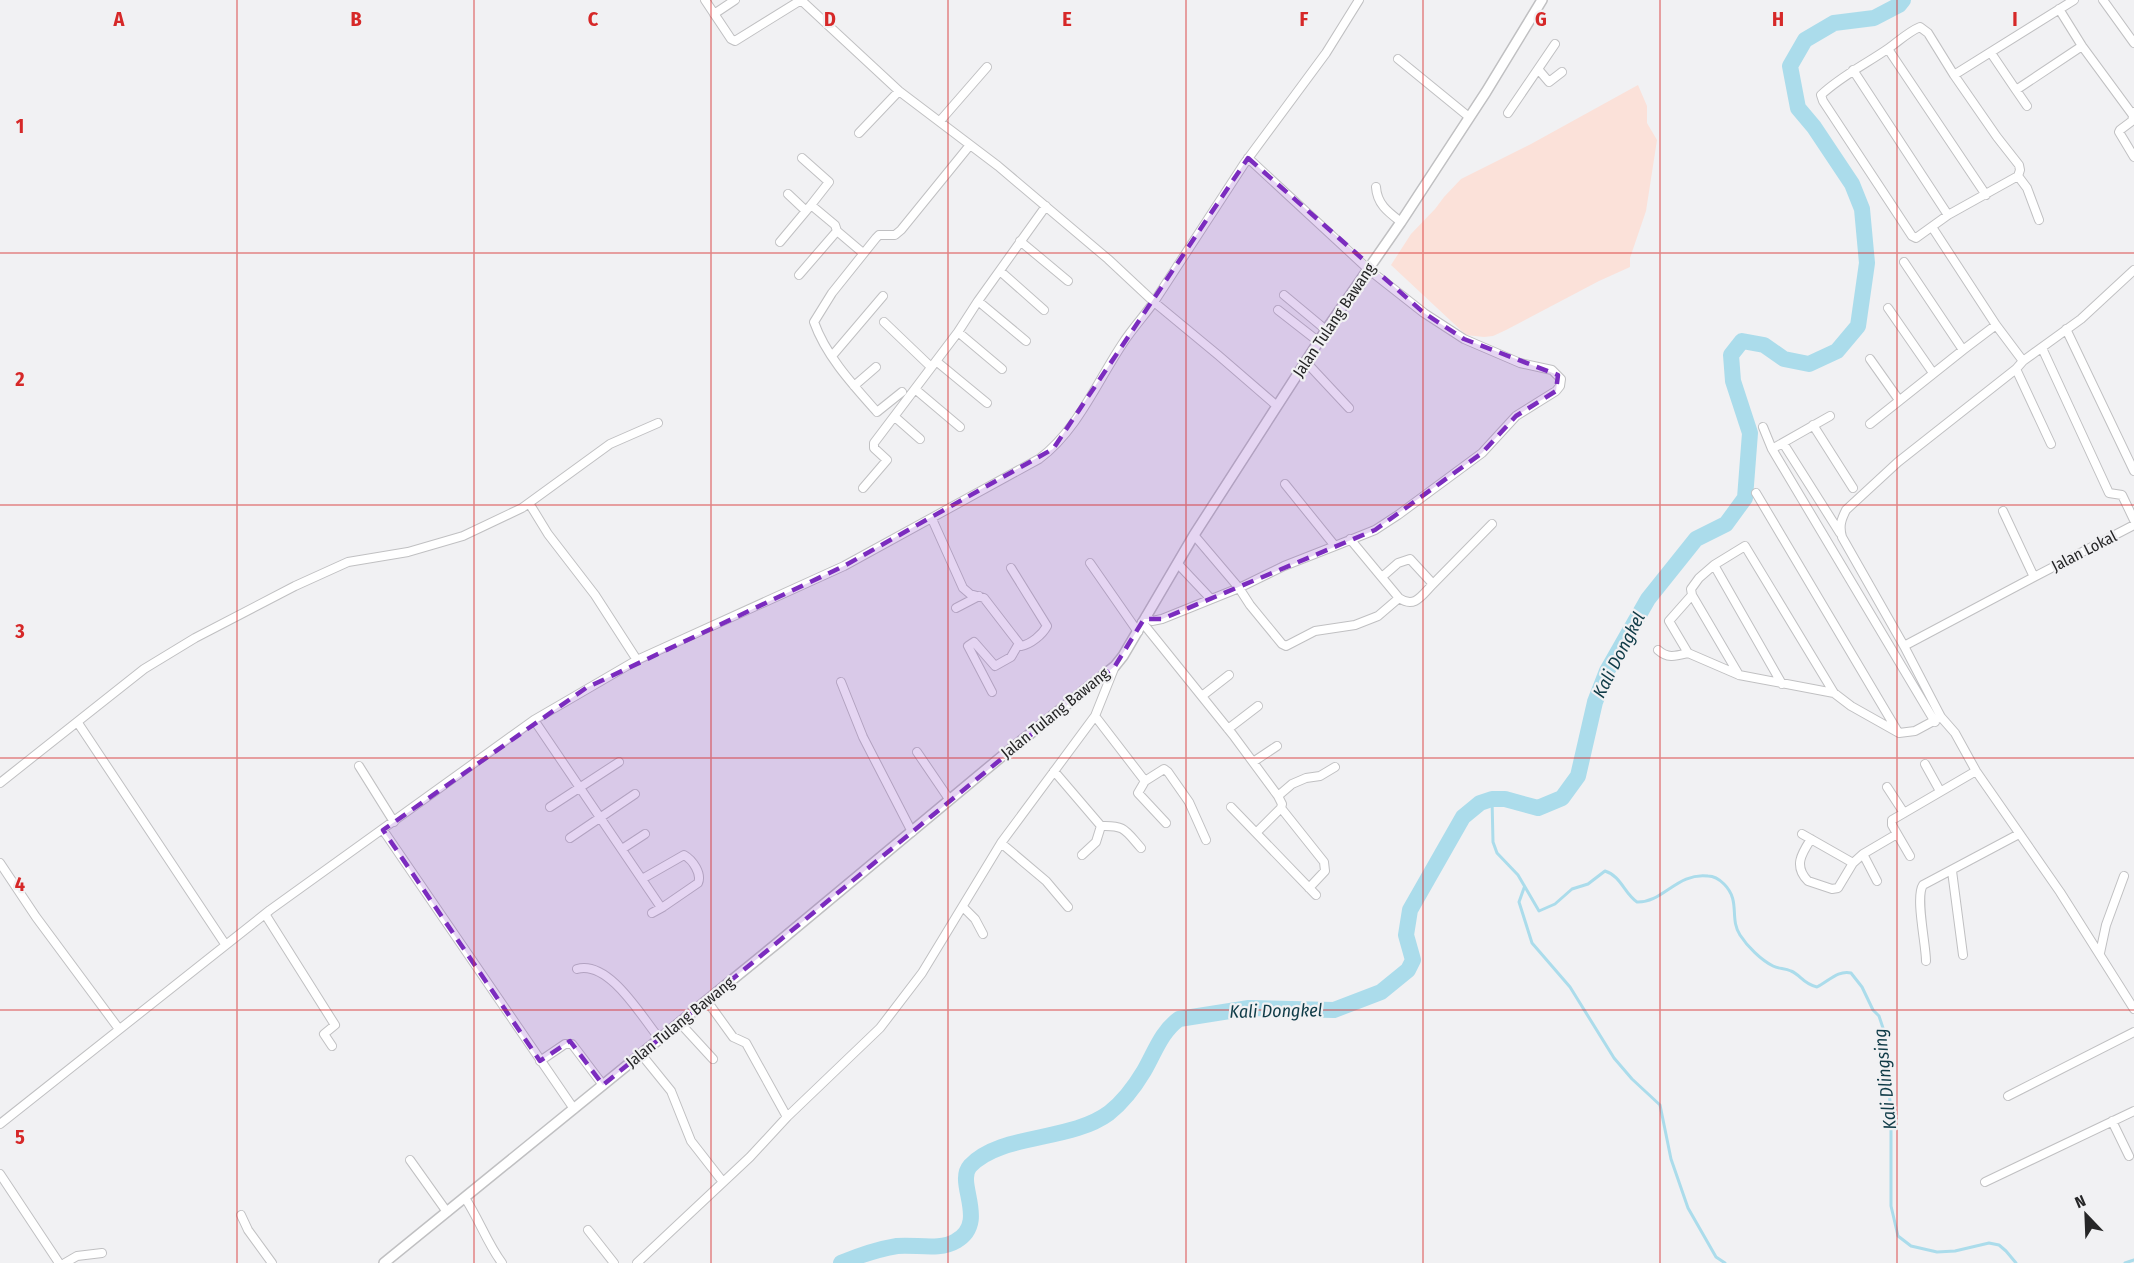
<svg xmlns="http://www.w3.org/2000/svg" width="2134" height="1263" viewBox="0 0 2134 1263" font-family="'Fira Sans Condensed',sans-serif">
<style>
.industrial{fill:#fbe1d9}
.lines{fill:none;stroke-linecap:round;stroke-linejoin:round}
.stream{stroke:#abdceb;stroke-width:3}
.river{stroke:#abdceb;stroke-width:16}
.minor-casing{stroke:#c0c0c2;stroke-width:10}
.tertiary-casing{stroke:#c0c0c2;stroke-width:12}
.minor{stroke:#fff;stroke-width:8}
.tertiary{stroke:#fff;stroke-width:9}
.marked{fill:#7b2cbf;fill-opacity:0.2;stroke:#7b2cbf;stroke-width:4.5;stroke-dasharray:12 8;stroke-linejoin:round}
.grid{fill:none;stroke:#d62828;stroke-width:1.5;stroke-opacity:0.55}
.labels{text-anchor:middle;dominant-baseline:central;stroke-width:4.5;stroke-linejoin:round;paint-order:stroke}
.street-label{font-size:16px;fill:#262627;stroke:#f1f1f3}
.water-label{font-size:18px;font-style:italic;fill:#0f3b47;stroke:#f1f1f3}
.grid-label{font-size:20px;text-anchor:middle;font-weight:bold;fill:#d62828;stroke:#f1f1f3;stroke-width:4.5;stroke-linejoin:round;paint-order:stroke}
</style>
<rect width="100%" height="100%" fill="#f1f1f3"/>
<!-- industrial -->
<path class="industrial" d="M1638,85L1647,106V123L1657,140L1646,211L1630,258V267L1599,281L1506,330L1493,336L1484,337L1466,335L1391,265L1411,234L1435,209L1444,197L1461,179L1531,144Z"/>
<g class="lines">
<!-- stream -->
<path class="stream" d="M1492,799L1493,842L1497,853L1518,875L1539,911L1555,904L1572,889L1588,884L1605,871C1621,876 1624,893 1637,902C1663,903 1677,872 1708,876C1714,876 1720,880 1724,884C1741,901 1729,918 1740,935C1747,946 1761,960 1773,966C1778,969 1785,968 1791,971C1801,975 1803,984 1817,987C1829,981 1838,970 1851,973L1862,987L1873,1010L1879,1016L1883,1028L1891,1112V1206L1898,1236L1911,1246L1937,1252L1955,1251L1989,1243L1999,1245L2006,1251L2016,1263
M1524,888L1519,902L1532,943L1570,987L1614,1058L1632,1079L1660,1105L1671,1159L1688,1208L1716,1257L1725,1263
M2125,1263L2134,1260"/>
<!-- river -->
<path class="river" d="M841,1263C858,1256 879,1249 897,1246C915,1244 940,1251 956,1241C989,1222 955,1183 970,1166C1001,1133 1070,1142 1109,1113C1123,1102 1135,1086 1144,1071C1155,1052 1161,1032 1179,1019L1249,1008L1334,1010L1381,992L1408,970L1413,960L1406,935L1410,910L1463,817L1480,803L1492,799H1505L1538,808L1562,798L1578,776L1595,702L1607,671L1648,599L1696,539L1726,524L1745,498L1750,433L1733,381L1731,355L1742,341L1764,345L1784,359L1809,364L1837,351L1858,326L1867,263L1862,209L1852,184L1814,127L1798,108L1790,66L1805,40L1834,23L1874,18L1899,5L1903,0"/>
<!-- minor casing -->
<g class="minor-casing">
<path id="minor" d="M705,0L731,39L735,41L801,0
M801,0L899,91L998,166L1108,259L1154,302L1244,164L1326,53L1359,0
M2103,0L2134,43
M2059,9L2082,46L2132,114
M714,14L735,0
M1888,49L1986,195
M1991,53L2016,90L2082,46
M1398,59L1469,117
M1538,69L1549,82L1562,72
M1853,70L1948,215
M1954,75L1997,137L2019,165L2020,170L2018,176L2027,188L2039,220
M2016,90L2027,106
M2134,112L2132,121L2120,130L2119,132L2134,157
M1508,113L1555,44
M940,121L987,67
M859,133L899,91
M802,158L829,182L811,205
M1248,158L1368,269L1424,313L1464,339L1520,363L1552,370L1561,379L1560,386L1556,391L1516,416L1482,453L1398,515L1375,530L1335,546
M2018,176L1948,215L1916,238L1912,236L1823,101L1821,95C1841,76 1866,64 1889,48C1899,41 1908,32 1920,27L1928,33L1954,75L2074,0
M1376,187C1377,204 1388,212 1401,222
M788,194L806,211
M1932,227L1996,325L2023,361
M1020,241L1068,281
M780,242L811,205L835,225L837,231
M1904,262L1963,350L1996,325
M2134,270L2081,319L2023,361L2016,369L1898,462L1846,510C1841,520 1839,526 1842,537L1904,646L1941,717L1955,733L1976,771L2060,892L2134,1009
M1000,271L1044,310
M799,275L837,231L863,253
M1284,295L1326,330
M978,301L1026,341
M1888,308L1933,373
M1278,310L1319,342
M884,322L931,367
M2066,329L2134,471
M958,332L1002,369
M2042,348L2109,493L2122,495L2134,520
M832,356L883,296
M1870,359L1899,400
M936,361L987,403
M1306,362L1349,408
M2016,369L2051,444
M854,386L876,367
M915,389L960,427
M902,392L877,412C853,385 826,356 814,322L832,293L876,238L879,235H895L901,230L970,145
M1830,416L1772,449L1935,722
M895,417L920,439
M1870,424L1963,350
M1813,425L1853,488
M1763,427L1772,449
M1783,443L1840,533
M863,488L887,460L874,448V443L958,332L978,301L1046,206
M1756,493L1898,732
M529,503L548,534L595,595L637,660
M2003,511L2034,577L2134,525
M932,519L963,588L970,594L984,598L1021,646C1031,644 1042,635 1047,626L1011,568
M1194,535L1239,588L1284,566L1335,546L1285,484
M1350,539L1399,598C1415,609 1422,595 1433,584
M1090,563L1138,632
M1178,564L1211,599
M1714,565L1699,578L1691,589L1692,595L1669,621L1688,653L1739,675L1834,693L1851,706L1899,733L1915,731L1941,717
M1382,577L1398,563L1410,559L1433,584L1492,524
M1692,595L1739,675
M956,608L979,596
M1146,616L1152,621L1162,619L1239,588L1250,605L1282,644L1286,646L1315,631L1355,625L1378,616L1399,598
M1142,622L1233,735L1278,796L1282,804L1281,808L1256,833
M1904,646L2034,577
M1658,650C1668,659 1676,656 1688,653
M841,682L863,737L912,832
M1782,684L1714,565L1745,546L1834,693
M992,692L968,646L974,642L995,666L1011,657L1018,645
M1202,696L1229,675
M1095,716L1145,781L1164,769L1168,772L1189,802L1206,840
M534,720L660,906L663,907L698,883C702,874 693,860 684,855L642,879
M78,723L225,944
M1228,729L1258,706
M917,752L949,799
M1253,762L1277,746
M1925,764L1940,791
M359,766L394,822
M1054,771L1101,826L1096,842L1082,855
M1145,781L1138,793L1166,823
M0,783L144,669L195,638L295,586L348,562L408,552L463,536L522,508L610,444L658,423
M1887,787L1904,813
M1278,796L1292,784L1306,778L1320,776L1335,767
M550,807L619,762
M1231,807L1316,895
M1281,808L1324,862L1325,871L1309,888
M1101,826C1125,825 1125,830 1141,848
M383,830L574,1109
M1802,834L1853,863
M570,838L635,794
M1811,839C1802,853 1793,866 1808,881L1832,889L1838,888L1853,863L1863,854L1897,834
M1001,843L1046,881L1068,907
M622,849L645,834
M1863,854L1877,881
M1910,856L1892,825V820L1976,771
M0,863L36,917L119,1029
M1952,871L1963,955
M963,907L975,919L983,934
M652,913L663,907
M265,914L335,1025L324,1034L332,1046
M2100,953L2106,925L2124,876
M1926,961C1926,944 1915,897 1923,885L2019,834
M577,969C609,960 641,1016 659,1038
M707,1001L733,1037L746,1043L787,1117
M679,1022L713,1059
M641,1054L671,1091L691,1141L723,1182
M540,1061L565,1044H572L603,1085
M2008,1096L2134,1032
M2112,1121L2129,1156
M0,1124L270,910L534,720L637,660L844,566L1039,459C1077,431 1097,382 1123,343C1132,329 1144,316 1154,302L1218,355L1277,406
M410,1160L447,1212
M0,1174L59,1263
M1985,1182L2134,1111
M465,1198C479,1219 487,1243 502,1263
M241,1215L248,1230L272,1263
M588,1230L614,1263
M65,1263L77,1256L102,1253
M637,1263L750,1157L787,1117L880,1028L922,973L1001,843L1095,716L1115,666"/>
</g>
<!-- tertiary casing -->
<g class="tertiary-casing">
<path id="tertiary" d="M384,1263L775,945L1001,757L1115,666L1123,656L1194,535L1326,330L1401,222L1486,92L1542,0"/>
</g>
<!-- minor -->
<use href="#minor" class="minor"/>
<!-- tertiary -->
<use href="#tertiary" class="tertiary"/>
</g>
<!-- marked area -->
<path class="marked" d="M1248,158L1424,313L1464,339L1558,375L1556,391L1516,416L1482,453L1375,530L1162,619H1144L1115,666L603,1085L570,1041L540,1061L383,830L586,688L844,566L1053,449Z"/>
<!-- grid -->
<path class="grid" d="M237,0V1263M474,0V1263M711,0V1263M948,0V1263M1186,0V1263M1423,0V1263M1660,0V1263M1897,0V1263M0,253H2134M0,505H2134M0,758H2134M0,1010H2134"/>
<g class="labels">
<!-- street labels -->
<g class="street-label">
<text transform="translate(1334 320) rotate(-56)">Jalan Tulang Bawang</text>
<text transform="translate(2084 551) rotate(-27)">Jalan Lokal</text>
<text transform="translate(1055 713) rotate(-39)">Jalan Tulang Bawang</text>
<text transform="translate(680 1022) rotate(-39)">Jalan Tulang Bawang</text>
</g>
<!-- water labels -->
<g class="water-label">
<text transform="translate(1619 655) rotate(-63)">Kali Dongkel</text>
<text transform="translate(1276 1011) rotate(-1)">Kali Dongkel</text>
<text transform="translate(1885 1079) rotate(-96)">Kali Dlingsing</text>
</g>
</g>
<g class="grid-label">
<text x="119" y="26">A</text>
<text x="356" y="26">B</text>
<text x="593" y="26">C</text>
<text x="830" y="26">D</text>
<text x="1067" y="26">E</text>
<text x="1304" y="26">F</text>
<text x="1541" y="26">G</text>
<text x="1778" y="26">H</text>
<text x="2015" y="26">I</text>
<text x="20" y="133">1</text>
<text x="20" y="386">2</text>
<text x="20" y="638">3</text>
<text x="20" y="891">4</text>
<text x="20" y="1144">5</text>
</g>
<!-- north arrow -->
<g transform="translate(2086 1215) rotate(337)" stroke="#f1f1f3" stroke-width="4.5" paint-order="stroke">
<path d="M0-4.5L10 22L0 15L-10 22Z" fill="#262627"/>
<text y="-9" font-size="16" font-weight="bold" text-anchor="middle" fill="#262627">N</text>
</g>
</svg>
